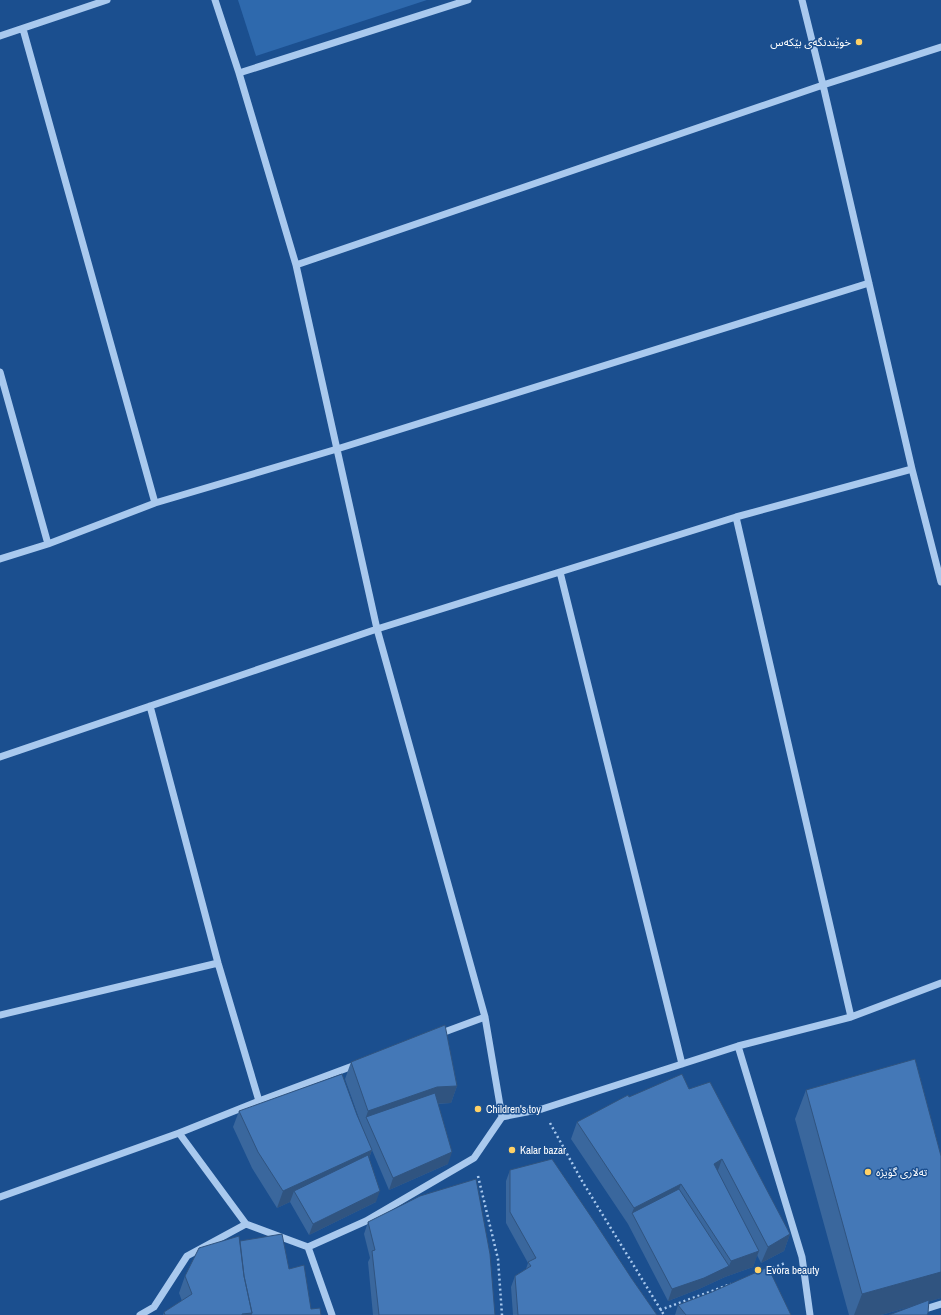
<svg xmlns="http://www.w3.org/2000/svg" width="941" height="1315" viewBox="0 0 941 1315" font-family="'Archivo Narrow','Noto Sans Arabic',sans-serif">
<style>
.green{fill:#2e69ad}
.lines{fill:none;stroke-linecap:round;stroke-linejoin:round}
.path{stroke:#a9c9ee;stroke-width:2.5;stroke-dasharray:2 3;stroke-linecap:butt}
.minor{stroke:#a9c9ee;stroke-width:7}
.wall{fill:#3a679d}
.shaded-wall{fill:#305480}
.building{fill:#4478b7;stroke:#305480}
.poi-dot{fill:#ffd166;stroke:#1b4f8f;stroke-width:1.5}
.labels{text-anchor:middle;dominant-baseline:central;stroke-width:3;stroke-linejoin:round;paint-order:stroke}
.poi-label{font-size:11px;fill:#fff;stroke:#1b4f8f;text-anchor:start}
</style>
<rect width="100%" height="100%" fill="#1b4f8f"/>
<!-- green -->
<path class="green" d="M238,0H427L256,56Z"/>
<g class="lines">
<!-- path -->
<path class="path" d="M550,1123L582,1181L664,1315
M478,1176L498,1259L502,1315
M768,1270L785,1263
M660,1310L731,1284"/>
<!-- minor -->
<path class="minor" d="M802,0L823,85L912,469L941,582
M23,29L155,503
M0,36L107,0
M239,73L468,0
M296,265L823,85L941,47
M0,372L48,544
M736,517L851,1017
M0,559L48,544L155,503L337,449L869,283
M560,572L682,1064
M150,706L218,963L259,1101
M0,757L377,629L736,517L912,469
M0,1015L218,963
M439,1034L485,1017
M738,1046L802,1257L810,1315
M502,1117L542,1109L738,1046L851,1017L941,983
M179,1133L246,1224
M0,1197L179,1133L259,1101L358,1064
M308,1247L332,1315
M140,1315L154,1307L187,1256L246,1224L308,1247L366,1221L474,1158L502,1117L485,1017L377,629L296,265L239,73L215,0
M906,1315L941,1304"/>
</g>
<!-- wall -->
<path class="wall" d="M351,1062L457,1086L451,1103L438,1104L448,1164L389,1190L372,1150L369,1158L376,1202L309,1235L290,1202L277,1208L252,1168L233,1127L239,1111L357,1115L362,1127L345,1079Z
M689,1089L790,1234L784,1251L761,1263L757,1255L753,1267L725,1277L699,1289L668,1301L628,1224L571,1139L577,1122L629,1097Z
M806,1090L941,1298L881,1315H849L795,1119Z
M510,1170L632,1279L657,1315H513L511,1287L515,1276L526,1269L528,1263L506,1223V1181Z
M368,1222L495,1315H373L368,1262L370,1258L364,1234Z
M240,1241L289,1269L311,1309L321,1315H163L164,1312L182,1301L179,1293L185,1276Z
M678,1305L791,1315H675Z"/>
<!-- shaded-wall -->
<path class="shaded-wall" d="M457,1086L451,1103L431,1104L366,1117L368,1111L437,1087Z
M372,1150L366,1166L294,1191L290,1202L277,1208L283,1191Z
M452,1152L448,1164L389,1190L393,1178Z
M722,1159L716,1176L714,1164Z
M681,1184L675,1201L632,1213L634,1208Z
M380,1191L376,1202L309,1235L313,1224Z
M790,1234L784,1251L761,1263L768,1247Z
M759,1251L753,1267L725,1277L699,1289L668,1301L672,1289L729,1266L731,1261Z
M941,1272V1298L881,1315H854L862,1294Z
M252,1313L251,1315H242V1314Z"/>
<!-- building -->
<path class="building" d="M445,1025L457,1086L437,1087L368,1111L351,1062Z
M915,1059L941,1156V1272L862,1294L806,1090Z
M342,1074L357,1115L372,1150L283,1191L258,1152L239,1111Z
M682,1074L689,1089L710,1082L790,1234L768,1247L722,1159L714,1164L759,1251L731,1261L681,1184L634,1208L577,1122L628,1095L629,1097Z
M435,1093L452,1152L393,1178L366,1117Z
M368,1155L380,1191L313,1224L294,1191Z
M552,1159L596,1224L632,1279L657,1315H518L515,1276L531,1266L528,1262L536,1258L510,1212V1170Z
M476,1179L490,1254L495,1315H379L372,1251L375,1250L368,1222L420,1196Z
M679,1189L729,1266L704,1278L672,1289L632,1213Z
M282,1234L289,1269L304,1265L311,1309L320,1308L321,1315H251L252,1313L244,1276L240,1241Z
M239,1236L244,1276L252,1313L242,1314V1315H165L164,1312L192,1294L185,1276L199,1248Z
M768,1267L791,1315H686L678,1305L712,1292Z
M929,1300L928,1313L927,1315H889Z"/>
<!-- markers -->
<g class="poi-dot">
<circle cx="859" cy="42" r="4"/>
<circle cx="478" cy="1109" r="4"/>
<circle cx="512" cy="1150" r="4"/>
<circle cx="868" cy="1172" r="4"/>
<circle cx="758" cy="1270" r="4"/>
</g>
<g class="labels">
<!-- poi labels -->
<g class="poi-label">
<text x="851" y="42" text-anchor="end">خوێندنگەی بێکەس</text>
<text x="486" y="1109">Children's toy</text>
<text x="520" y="1150">Kalar bazar</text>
<text x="876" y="1172">تەلاری گۆیژە</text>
<text x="766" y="1270">Evora beauty</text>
</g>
</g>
</svg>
